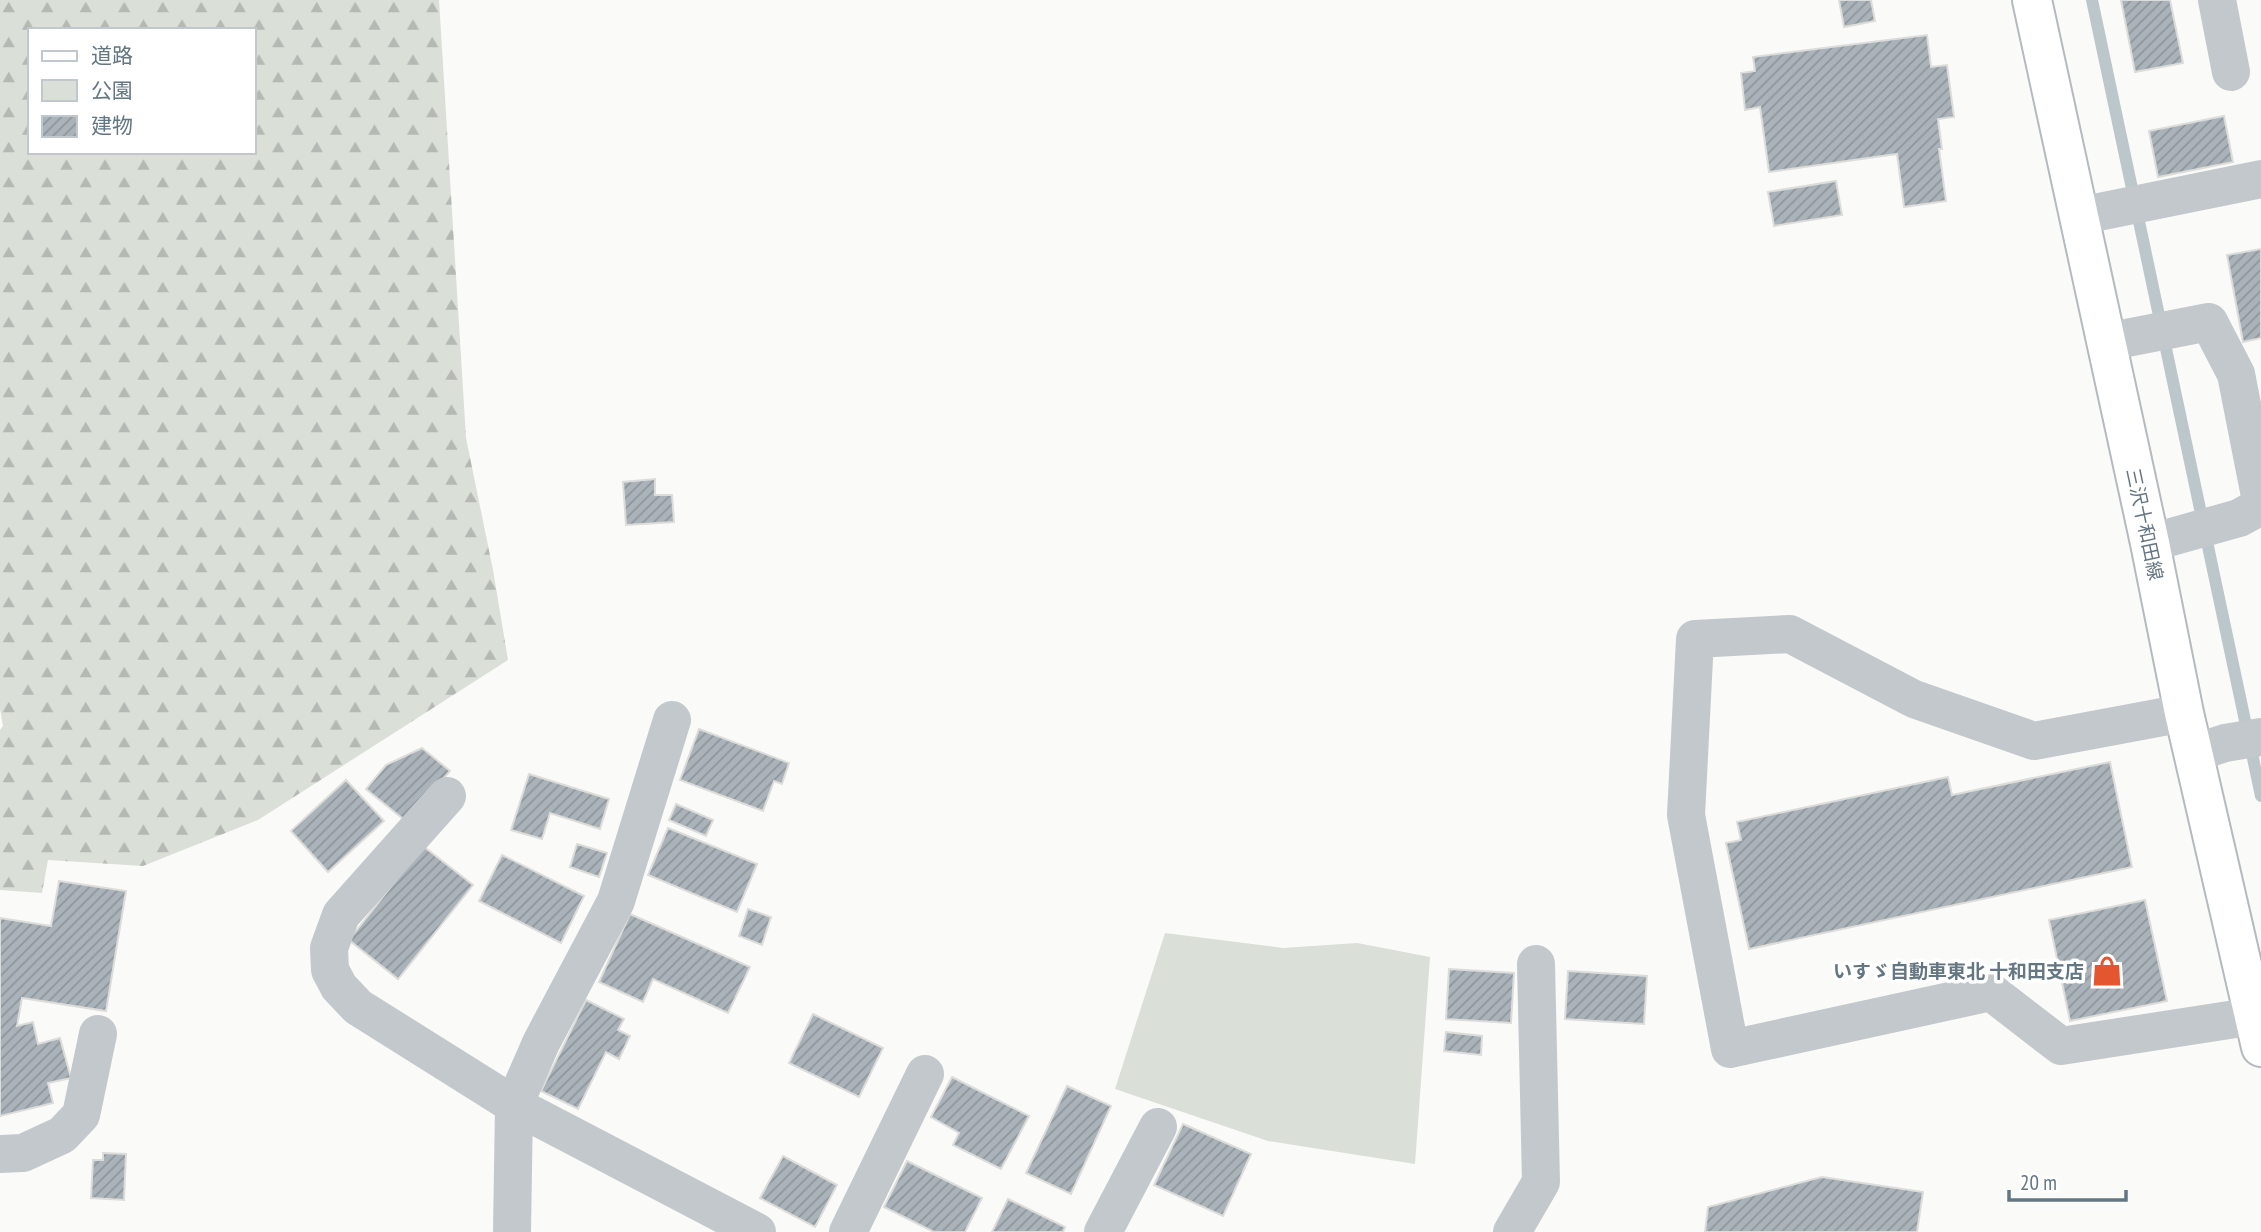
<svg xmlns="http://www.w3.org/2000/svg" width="2261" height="1232" viewBox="0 0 2261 1232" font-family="'PT Sans Narrow','Noto Sans JP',sans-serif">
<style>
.green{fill:#dadfd7}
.forest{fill:url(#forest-firs);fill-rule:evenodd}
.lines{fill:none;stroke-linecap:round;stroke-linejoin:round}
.stream{stroke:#bbc7cb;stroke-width:12}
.building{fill:url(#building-hatch);stroke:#dcdcda;stroke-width:2}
.major-casing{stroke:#b5babe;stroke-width:42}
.minor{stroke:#c3c8cc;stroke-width:38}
.major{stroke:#fff;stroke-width:38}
.labels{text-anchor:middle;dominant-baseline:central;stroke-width:7;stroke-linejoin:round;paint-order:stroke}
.street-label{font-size:19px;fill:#657683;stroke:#fff}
.poi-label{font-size:19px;font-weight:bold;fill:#657683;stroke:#fff;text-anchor:end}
</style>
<defs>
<pattern id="forest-firs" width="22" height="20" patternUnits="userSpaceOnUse" patternTransform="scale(1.75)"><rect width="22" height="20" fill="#dadfd7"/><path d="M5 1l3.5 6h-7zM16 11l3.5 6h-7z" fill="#b4b9b4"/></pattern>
<pattern id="building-hatch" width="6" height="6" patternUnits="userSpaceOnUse" patternTransform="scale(1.75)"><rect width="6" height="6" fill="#aab3b9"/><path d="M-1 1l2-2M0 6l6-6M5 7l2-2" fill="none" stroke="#8e969c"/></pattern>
</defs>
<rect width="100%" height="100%" fill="#fafaf8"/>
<!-- green -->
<path class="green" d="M1165,933L1283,948L1357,943L1430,957L1415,1164L1268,1141L1115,1089Z"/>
<!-- forest -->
<path class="forest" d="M0,0H439L466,438L493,570L508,660L258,820L143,866L48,860L42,893L0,890V730L3,726L0,709ZM30,30H254V152H30Z"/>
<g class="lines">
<!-- stream -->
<path class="stream" d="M2092,0L2261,796"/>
</g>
<!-- building -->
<path class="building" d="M1839,0H1871L1875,21L1844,27Z
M2121,0H2170L2183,63L2135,72Z
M1927,35L1931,67L1947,65L1954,117L1938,119L1942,149H1939L1946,201L1904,207L1897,154L1769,172L1760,107L1745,110L1741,73L1755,71L1753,57Z
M2224,116L2233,162L2158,177L2149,131Z
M1836,181L1842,215L1774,226L1768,192Z
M2261,249V338L2243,342L2227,255Z
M655,479V495H672L674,522L626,525L623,482Z
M699,729L789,763L782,784L774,781L763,811L680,780Z
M422,748L450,771L407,822L366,789L386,765Z
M2110,762L2132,867L1749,949L1726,843L1741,840L1737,822L1948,777L1952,795Z
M529,774L609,799L600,829L550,813L542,839L511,830Z
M346,780L384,821L328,872L291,831Z
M676,804L713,820L706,836L669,820Z
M668,828L757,864L737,912L648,875Z
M577,844L607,853L599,877L570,867Z
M423,846L473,885L398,979L349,940Z
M502,855L584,896L561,943L479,901Z
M59,881L126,891L106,1011L22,998L17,1026L33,1022L38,1044L60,1038L71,1078L48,1083L53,1103L0,1116V918L51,926Z
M2145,900L2167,1001L2070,1021L2049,920Z
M748,909L771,917L762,945L739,936Z
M630,914L750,967L728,1013L653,979L643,1002L599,982Z
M1449,969L1514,973L1511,1023L1446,1019Z
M1568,971L1647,976L1644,1024L1565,1019Z
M586,1000L624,1019L618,1030L630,1036L619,1059L606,1052L578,1109L541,1091Z
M813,1014L883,1048L859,1097L789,1063Z
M1446,1032L1482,1036L1481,1055L1444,1051Z
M952,1077L1029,1116L1001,1169L953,1145L959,1133L931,1117Z
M1067,1086L1111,1106L1071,1194L1026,1173Z
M1183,1124L1251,1154L1223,1216L1154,1185Z
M103,1153L126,1154L124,1200L91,1198L93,1160H103Z
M783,1156L837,1185L815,1227L760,1198Z
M907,1161L982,1198L965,1232H934L884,1207Z
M1822,1177L1923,1192L1917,1232H1705L1708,1207Z
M1008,1199L1065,1227L1063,1232H992Z"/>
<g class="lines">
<!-- major casing -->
<g class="major-casing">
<path id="major" d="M2032,0L2150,543L2184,713L2261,1047"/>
</g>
<!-- minor -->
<path class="minor" d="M2217,0L2231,72
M2079,216L2261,179
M2106,342L2209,322L2236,374L2261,501
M2150,543L2239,518L2261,506
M2184,713L2034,741L1914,699L1790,634L1695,639L1686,815L1730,1049L1991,992L2061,1046L2255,1016
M2194,753L2225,743L2261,737
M447,796L341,915L329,948L330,970L339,987L358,1007L514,1105L757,1232
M0,1154L23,1153L62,1135L81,1115L98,1034
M512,1232L514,1105L541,1043L616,901L672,720
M848,1232L925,1074
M1103,1232L1158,1127
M1512,1232L1541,1182L1536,964"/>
<!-- major -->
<use href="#major" class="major"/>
</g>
<!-- icons -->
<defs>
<g id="shop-bare" transform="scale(2.415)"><path d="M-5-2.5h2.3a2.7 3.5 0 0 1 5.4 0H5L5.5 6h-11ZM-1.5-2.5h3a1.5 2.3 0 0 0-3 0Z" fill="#e4572e" stroke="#fff" stroke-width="2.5" paint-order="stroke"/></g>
</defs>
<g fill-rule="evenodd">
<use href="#shop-bare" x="2107" y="971"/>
</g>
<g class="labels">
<!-- street labels -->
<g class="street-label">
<text transform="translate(2145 524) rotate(78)">三沢十和田線</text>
</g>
<!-- poi labels -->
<g class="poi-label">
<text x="2084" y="971">いすゞ自動車東北 十和田支店</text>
</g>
</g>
<!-- legend -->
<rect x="28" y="28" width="228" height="126" fill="#ffffff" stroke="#c1c8cd" stroke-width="2"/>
<rect x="42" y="51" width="35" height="10" fill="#ffffff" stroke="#c1c8cd" stroke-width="2"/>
<text x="91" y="63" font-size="21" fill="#657683">道路</text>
<rect x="42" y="80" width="35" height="21" fill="#dadfd7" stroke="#c1c8cd" stroke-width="2"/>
<text x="91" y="98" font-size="21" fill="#657683">公園</text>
<rect x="42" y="116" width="35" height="21" fill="url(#building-hatch)" stroke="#c1c8cd" stroke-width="2"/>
<text x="91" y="133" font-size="21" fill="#657683">建物</text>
<!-- scale -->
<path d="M2009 1190v10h117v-10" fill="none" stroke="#657683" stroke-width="3.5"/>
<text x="2020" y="1190" font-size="21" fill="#657683" stroke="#ffffff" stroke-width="5" paint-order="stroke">20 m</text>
</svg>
